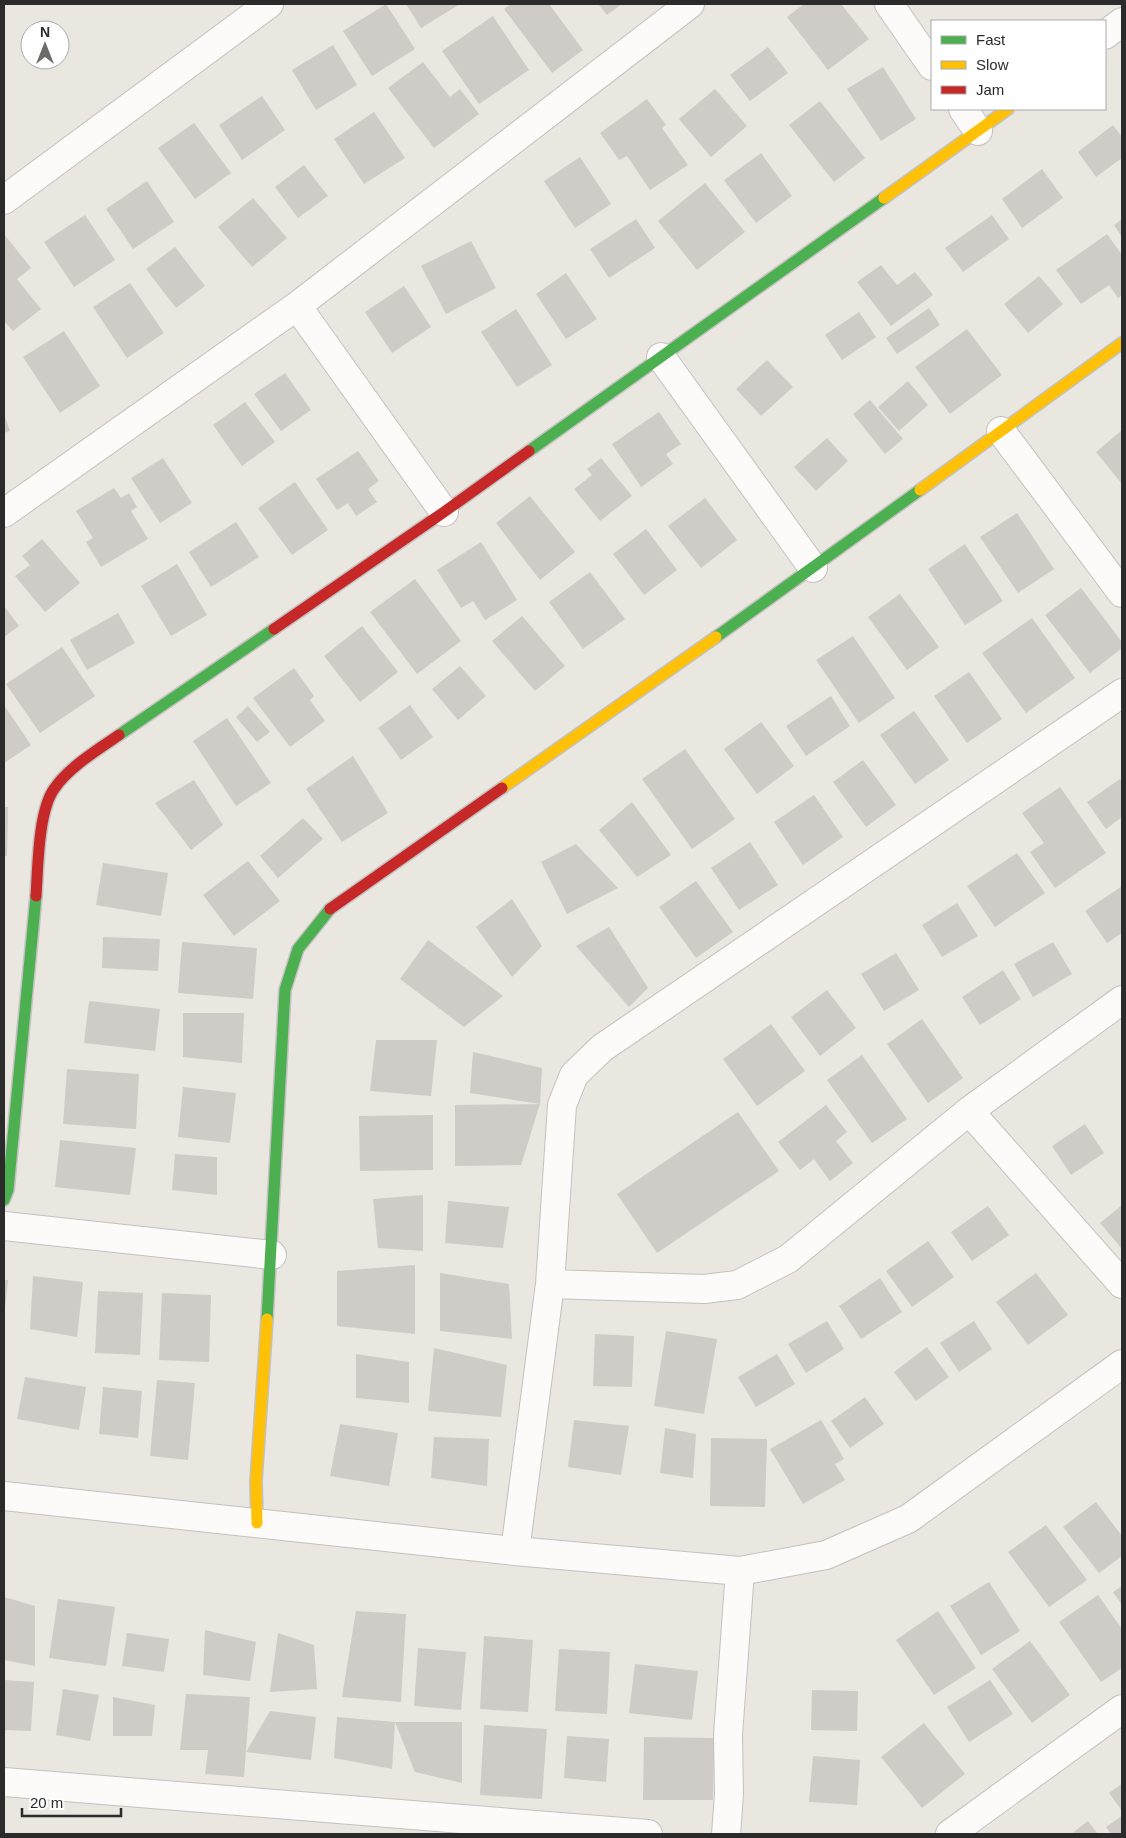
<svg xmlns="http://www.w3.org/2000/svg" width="1126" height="1838" viewBox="0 0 1126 1838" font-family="Arial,sans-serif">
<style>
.building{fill:#cfccc7}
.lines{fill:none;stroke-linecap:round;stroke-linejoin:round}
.street-casing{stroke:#c3c2c1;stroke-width:30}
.fast-casing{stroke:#c3c2c1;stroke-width:14}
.slow-casing{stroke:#c3c2c1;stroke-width:14}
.jam-casing{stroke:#c3c2c1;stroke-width:14}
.street{stroke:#fcfbfa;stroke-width:28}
.fast{stroke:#4caf50;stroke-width:11}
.slow{stroke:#ffc107;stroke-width:11}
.jam{stroke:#c62828;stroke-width:11}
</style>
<rect width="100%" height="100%" fill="#eae6e0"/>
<!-- building -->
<path class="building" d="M386,4L415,49L372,76L343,31Z
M406,4H460L421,28Z
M511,4H549L583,50L552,73L504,9Z
M598,4H622L607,15Z
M804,4H841L869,39L828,70L787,17Z
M493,16L529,70L479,104L442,51Z
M333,45L357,85L316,110L292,70Z
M768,47L788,73L750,101L730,75Z
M423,62L450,97L460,89L479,114L434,148L388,88Z
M883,67L916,119L881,141L847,89Z
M715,89L747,126L711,157L679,119Z
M262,96L285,130L242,160L219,125Z
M647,99L666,125L662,128L688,165L650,190L627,156L619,160L600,133Z
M820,101L865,158L834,182L789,125Z
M374,112L405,158L364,184L334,139Z
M194,123L231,173L195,199L158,148Z
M1113,125L1122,137V158L1096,177L1078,152Z
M761,153L792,196L756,223L724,180Z
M580,157L611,204L575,228L544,181Z
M304,165L328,196L298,218L275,187Z
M1042,169L1063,198L1022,228L1002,199Z
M147,181L174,222L133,249L106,209Z
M705,183L745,232L697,270L658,221Z
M253,198L287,238L252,267L218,227Z
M85,215L115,260L74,287L44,242Z
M992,215L1009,239L963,272L945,248Z
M636,219L655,248L609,278L590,249Z
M1122,219V237L1114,225Z
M4,234L31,268L17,279L41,309L13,331L4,321Z
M1107,234L1122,255V295L1118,298L1109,285L1081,304L1056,270Z
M471,241L496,288L446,314L421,266Z
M175,247L205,286L176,308L146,269Z
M881,265L897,285L915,272L933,295L891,326L857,282Z
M566,273L597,319L566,339L536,294Z
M1039,276L1063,304L1028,333L1004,304Z
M130,283L164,333L127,358L93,307Z
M404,286L431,327L392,353L365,312Z
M929,308L940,325L897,354L886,338Z
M516,309L552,365L517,387L481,332Z
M859,312L876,337L842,360L825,335Z
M967,329L1002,375L950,414L915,367Z
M64,331L100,386L60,413L23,357Z
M767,360L793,387L761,416L736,389Z
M285,373L311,410L281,431L254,394Z
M908,381L928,405L899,431L878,407Z
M870,400L903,439L885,454L853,414Z
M245,402L275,442L242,466L213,425Z
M659,412L681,444L666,454L673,464L641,487L612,444Z
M4,414L10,431L4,433Z
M1122,430V484L1096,452Z
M827,438L848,461L816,491L794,467Z
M358,451L379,481L368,489L377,502L356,516L348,503L337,510L316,479Z
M163,458L192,503L160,523L131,478Z
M601,458L632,496L600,521L574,489L592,475L587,469Z
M295,482L328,530L292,555L258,508Z
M114,488L121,498L129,493L137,507L131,511L148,539L101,567L86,542L93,538L76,511Z
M530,496L575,552L540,580L496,523Z
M705,498L737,540L701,568L668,526Z
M1017,513L1054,569L1018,593L980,537Z
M236,522L259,557L211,587L189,552Z
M646,529L677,570L644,595L613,554Z
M42,539L80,583L45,612L15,576L30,565L22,556Z
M481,542L517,600L485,620L473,601L461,608L437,570Z
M965,544L1003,601L965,625L928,569Z
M177,564L207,615L171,636L141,586Z
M590,572L625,619L583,649L549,602Z
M415,579L461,641L417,674L370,612Z
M1081,588L1122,642V648L1090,673L1045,615Z
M900,594L939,647L907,670L868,617Z
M4,606L19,626L4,637Z
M118,613L135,643L87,670L70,640Z
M522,616L565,666L535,691L492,641Z
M1032,618L1075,678L1026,713L982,653Z
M362,626L398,672L360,702L324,656Z
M853,636L895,698L859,723L816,660Z
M62,647L95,696L40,733L6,684Z
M460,666L486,696L458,720L432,689Z
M294,668L314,696L310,700L325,721L290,747L253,698Z
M969,672L1002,719L967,743L934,696Z
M831,696L850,726L806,756L786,726Z
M4,705L31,745L4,763Z
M410,705L433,737L401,760L378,728Z
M248,706L270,732L257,742L236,717Z
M914,711L949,760L915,784L880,735Z
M227,718L271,783L236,806L193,741Z
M761,722L794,766L757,794L724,749Z
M685,749L735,819L692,849L642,779Z
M353,756L388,813L342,842L306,789Z
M863,760L896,805L866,827L833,782Z
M1120,779L1122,782V817L1106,829L1087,802Z
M194,780L223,825L191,850L155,803Z
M1060,787L1106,853L1055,888L1030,852L1044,843L1022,813Z
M814,795L843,837L803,865L774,822Z
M632,802L671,855L637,877L599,830Z
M4,807H8L7,856H4Z
M303,818L323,839L278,878L260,856Z
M750,842L778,885L739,910L711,868Z
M576,844L618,888L567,914L541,862Z
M1017,853L1045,893L995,927L967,886Z
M248,861L280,901L234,936L203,895Z
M103,863L168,873L161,916L96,905Z
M696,881L733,932L696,958L659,907Z
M1122,886V933L1107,943L1085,911Z
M512,899L542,946L512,977L476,927Z
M957,903L978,936L942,957L922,925Z
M609,927L648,988L629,1007L576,946Z
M103,937L160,939L158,971L102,968Z
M428,940L503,996L464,1027L400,979Z
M182,942L257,948L253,999L178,993Z
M1053,942L1072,974L1033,997L1014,964Z
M896,953L919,990L884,1011L861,974Z
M1003,970L1021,999L980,1025L962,997Z
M827,990L856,1028L820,1056L791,1017Z
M89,1001L160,1009L155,1051L84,1043Z
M183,1013H244L242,1063L183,1057Z
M922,1019L963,1078L928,1103L887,1044Z
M771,1024L805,1071L757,1106L723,1059Z
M376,1040H437L431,1096L370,1091Z
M473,1052L542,1068L540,1104L470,1093Z
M862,1055L907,1119L872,1143L827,1080Z
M67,1069L139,1074L136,1129L63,1124Z
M183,1087L236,1093L230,1143L178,1137Z
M540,1104L521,1165L455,1166V1105Z
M826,1105L847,1132L836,1141L853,1163L830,1181L814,1159L800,1170L778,1142Z
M738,1112L779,1171L657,1253L617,1194Z
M433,1115V1170L360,1171L359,1116Z
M1085,1124L1104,1153L1071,1175L1052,1146Z
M60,1140L136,1148L130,1195L55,1187Z
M175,1154L217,1157V1195L172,1190Z
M423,1195V1251L378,1248L373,1199Z
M448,1201L509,1207L503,1248L445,1243Z
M1122,1205V1249L1100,1223Z
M988,1206L1009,1235L972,1261L951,1232Z
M928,1241L954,1277L912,1307L886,1271Z
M415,1265V1334L337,1326V1271Z
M440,1273L509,1284L512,1339L440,1331Z
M1036,1273L1068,1315L1028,1345L996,1302Z
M33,1276L83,1282L77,1337L30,1329Z
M880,1278L902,1312L861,1339L839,1306Z
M4,1280H8L5,1308H4Z
M98,1291L143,1293L140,1355L95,1353Z
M162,1293L211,1295L209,1362L159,1360Z
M827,1321L844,1349L806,1373L788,1344Z
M974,1321L992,1349L959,1372L940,1343Z
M666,1331L717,1339L704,1414L654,1406Z
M595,1334L634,1336L632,1387L593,1386Z
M927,1347L949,1377L916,1401L894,1372Z
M434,1348L507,1365L501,1417L428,1411Z
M356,1354L409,1362V1403L356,1398Z
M777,1354L795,1384L756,1407L738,1377Z
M25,1377L86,1387L79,1430L17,1419Z
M157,1380L195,1383L188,1460L150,1456Z
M103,1387L142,1391L138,1438L99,1434Z
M865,1397L884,1424L850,1448L831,1421Z
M574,1420L629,1426L621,1475L568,1467Z
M821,1420L844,1459L835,1464L845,1480L803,1504L770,1449Z
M340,1424L398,1433L389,1486L330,1476Z
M665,1428L696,1434L693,1478L660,1473Z
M434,1437L489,1439L487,1486L431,1478Z
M711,1438L767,1439L765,1507L710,1506Z
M1096,1502L1122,1536V1556L1099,1573L1063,1527Z
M1046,1525L1087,1580L1049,1607L1008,1552Z
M989,1582L1020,1631L981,1655L950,1606Z
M1122,1586V1605L1113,1592Z
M1098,1595L1122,1629V1668L1101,1682L1059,1622Z
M4,1597L35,1606V1666L4,1660Z
M58,1599L115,1607L106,1666L49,1658Z
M356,1611L406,1614L401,1702L342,1697Z
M938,1611L976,1668L934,1695L896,1640Z
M205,1630L256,1642L250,1681L203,1675Z
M127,1633L169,1639L164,1672L122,1666Z
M278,1633L314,1645L317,1689L270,1692Z
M484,1636L533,1640L528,1712L480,1709Z
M1030,1641L1070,1695L1032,1723L992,1669Z
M418,1648L466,1652L461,1710L414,1706Z
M559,1649L610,1652L607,1714L555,1711Z
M635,1664L698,1671L692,1720L629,1713Z
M4,1680L34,1682L31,1731L4,1730Z
M990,1680L1013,1714L969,1742L947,1707Z
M63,1689L99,1695L90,1741L56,1735Z
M812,1690L858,1691L857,1731L811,1730Z
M186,1694L250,1697L244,1777L205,1774L208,1750H180Z
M113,1697L155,1705L152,1736H113Z
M270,1711L316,1717L311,1760L246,1752Z
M337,1717L395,1722L392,1769L334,1758Z
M395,1722H462V1783L415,1772Z
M924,1723L965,1774L922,1808L881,1757Z
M484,1725L547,1729L542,1799L480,1795Z
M567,1736L609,1739L606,1782L564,1778Z
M644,1737L714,1738L713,1800H643Z
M813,1756L860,1760L857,1805L809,1802Z
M1122,1784V1811L1109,1793Z
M1122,1816V1834H1111L1106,1827Z
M1088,1821L1098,1834H1071Z"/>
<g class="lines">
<!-- street casing -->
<g class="street-casing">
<path id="street" d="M889,4L932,66
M1105,35L1122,22
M963,109L978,131
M4,200L269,4
M297,306L444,512
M661,357L813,568
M1001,431L1122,593
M4,513L297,306L690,4
M969,1111L1122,1284
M4,1226L272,1255
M550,1284L704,1289L737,1285L788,1259L969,1111L1122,1000
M4,1496L515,1551L740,1571L826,1555L908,1519L1122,1364
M515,1551L550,1284L562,1105L574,1075L602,1048L1122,693
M4,1782L648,1834
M726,1834L729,1794L728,1735L740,1571
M950,1834L1122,1709"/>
</g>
<!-- fast casing -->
<g class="fast-casing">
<path id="fast" d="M529,451L884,198
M716,637L920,490
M119,735L274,629
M4,1200L8,1190L36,896
M267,1319L285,990L298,949L330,909"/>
</g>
<!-- slow casing -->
<g class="slow-casing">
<path id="slow" d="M884,198L1008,109
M920,490L1122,343
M502,788L716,637
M257,1523L256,1481L267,1319"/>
</g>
<!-- jam casing -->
<g class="jam-casing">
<path id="jam" d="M274,629L444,512L529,451
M36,896C38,868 38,812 54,789C68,768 97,750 119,735
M330,909L502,788"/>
</g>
<!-- street -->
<use href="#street" class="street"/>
<!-- fast -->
<use href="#fast" class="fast"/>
<!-- slow -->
<use href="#slow" class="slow"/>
<!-- jam -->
<use href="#jam" class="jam"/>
</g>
<!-- border -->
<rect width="1126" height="1838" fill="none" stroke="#2b2b2b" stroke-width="10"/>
<!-- legend -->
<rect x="931" y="20" width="175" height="90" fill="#ffffff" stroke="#aaaaaa"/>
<rect x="941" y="36" width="25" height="8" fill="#4caf50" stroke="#aaaaaa"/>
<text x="976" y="45" font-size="15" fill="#2b2b2b">Fast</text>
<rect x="941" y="61" width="25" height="8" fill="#ffc107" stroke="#aaaaaa"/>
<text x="976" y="70" font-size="15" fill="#2b2b2b">Slow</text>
<rect x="941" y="86" width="25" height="8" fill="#c62828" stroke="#aaaaaa"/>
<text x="976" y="95" font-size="15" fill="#2b2b2b">Jam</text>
<!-- north arrow -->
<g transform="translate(45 45)"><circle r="24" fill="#ffffff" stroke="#aaaaaa"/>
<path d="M0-4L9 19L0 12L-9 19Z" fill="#6e6c6a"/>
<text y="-8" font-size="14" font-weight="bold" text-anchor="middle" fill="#2b2b2b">N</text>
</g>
<!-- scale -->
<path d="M22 1808v8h99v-8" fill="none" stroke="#2b2b2b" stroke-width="2.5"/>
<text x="30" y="1808" font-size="15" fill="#2b2b2b" stroke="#ffffff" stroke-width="4" paint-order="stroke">20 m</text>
</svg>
